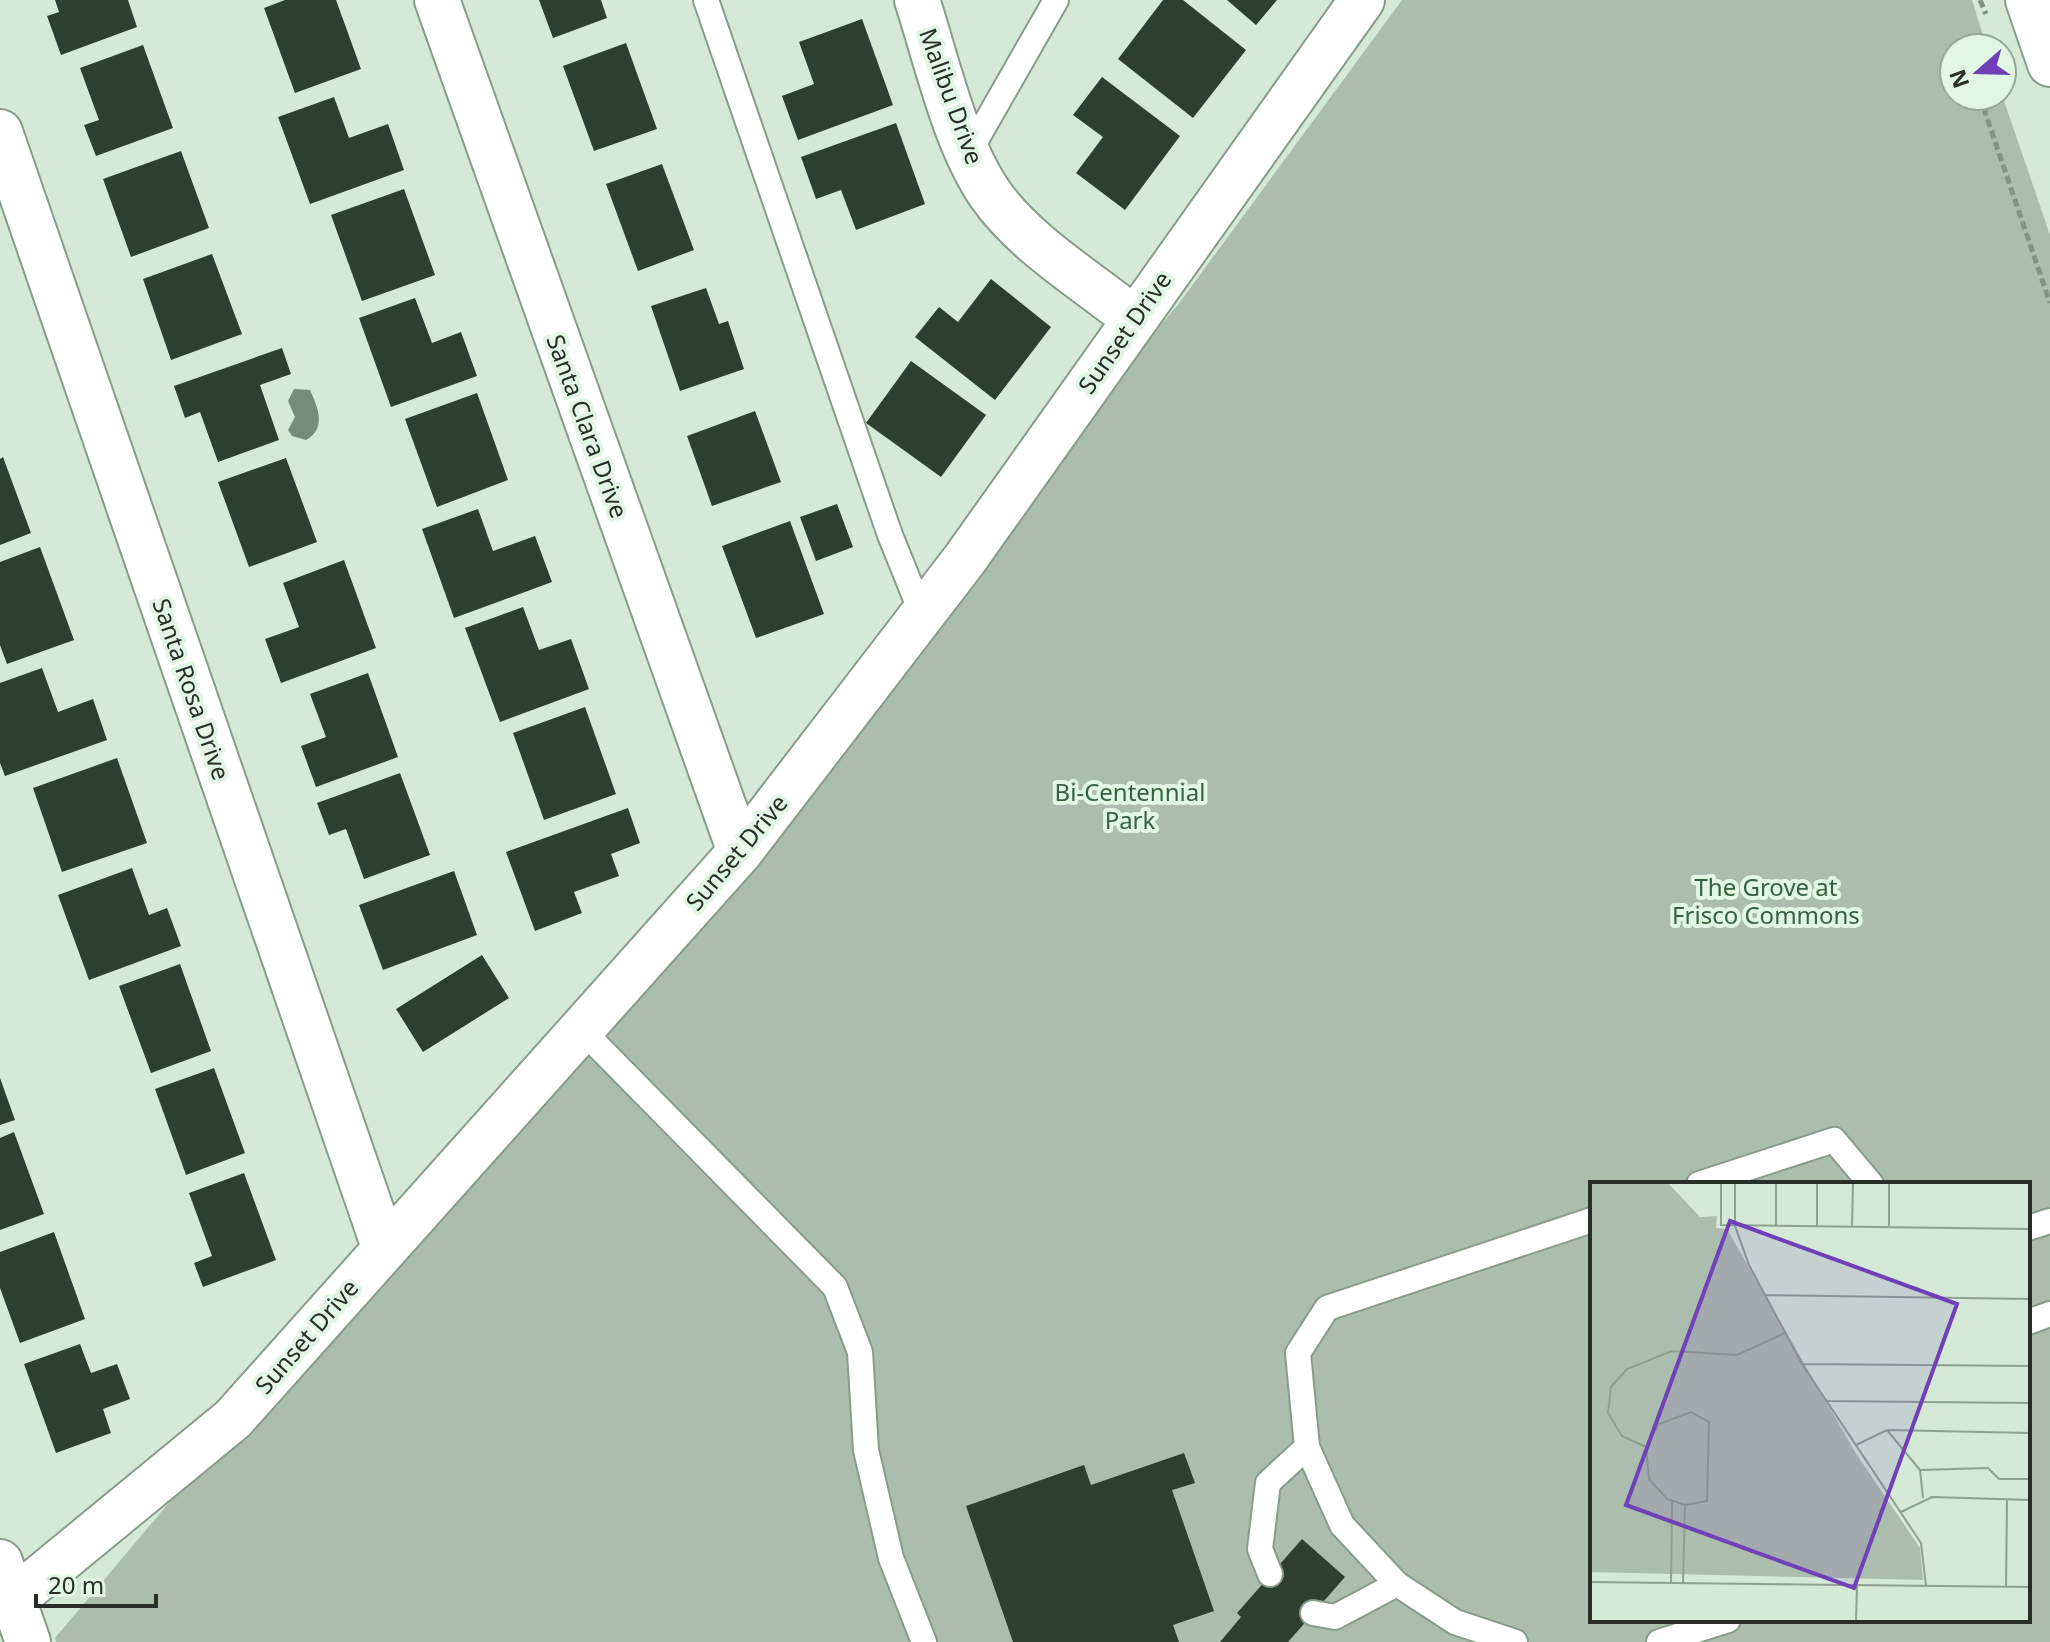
<svg xmlns="http://www.w3.org/2000/svg" width="2050" height="1642" viewBox="0 0 2050 1642" font-family="'Noto Sans',sans-serif">
<style>
.green{fill:#abbdad;fill-rule:evenodd}
.water{fill:#758d78}
.building{fill:#2d3f30}
.lines{fill:none;stroke-linecap:round;stroke-linejoin:round}
.service-casing{stroke:#889c8a;stroke-width:28}
.minor-casing{stroke:#889c8a;stroke-width:48}
.path{stroke:#839385;stroke-width:5;stroke-dasharray:8 4;stroke-linecap:butt}
.service{stroke:#fff;stroke-width:24}
.minor{stroke:#fff;stroke-width:44}
.labels{text-anchor:middle;dominant-baseline:central;stroke-width:8;stroke-linejoin:round;paint-order:stroke}
.street-label{font-size:24px;fill:#272f28;stroke:#e1f7e3}
.park-label{font-size:24px;fill:#38613f;stroke:#e1f7e3}
.inset-road{fill:none;stroke:#8f9f90;stroke-width:2}
.view{fill:#7140b8;fill-opacity:0.15;stroke:#7140b8;stroke-width:4}
.inset-edge{fill:none;stroke:#272f28;stroke-width:4}
</style>
<rect width="100%" height="100%" fill="#d4ead6"/>
<!-- green -->
<path class="green" d="M1402,0H1972L1987,48H1954V96L2002,95L2050,235V1642H56L55,1638L1180,302ZM1592,1184H2028V1620H1592Z"/>
<!-- water -->
<path class="water" d="M294,389L310,390C318,408 327,428 306,440L292,436L288,430L295,417L288,401Z"/>
<!-- building -->
<path class="building" d="M55,0H128L137,27L61,55L47,16L59,12Z
M285,0H336L361,69L295,93L264,8Z
M539,0H601L607,18L553,38Z
M1163,0H1183L1246,50L1193,118L1118,59Z
M1227,0H1277L1256,25Z
M862,19L893,105L798,140L782,96L814,84L799,42Z
M626,43L657,129L594,151L563,66Z
M143,45L173,128L96,156L84,125L99,120L80,68Z
M1102,77L1180,136L1125,210L1076,173L1103,137L1073,115Z
M334,97L349,138L388,124L404,170L310,204L278,117Z
M896,123L925,204L856,230L841,190L816,199L801,157Z
M181,151L209,228L131,257L103,179Z
M662,164L694,250L638,271L606,184Z
M404,189L435,275L362,301L331,215Z
M212,254L242,334L171,360L143,279Z
M991,279L1051,327L995,400L915,337L939,307L958,322Z
M706,288L719,324L728,321L744,369L680,391L651,306Z
M415,298L432,343L461,332L477,376L391,407L359,318Z
M282,348L291,374L260,385L279,440L218,462L200,412L185,418L174,386Z
M911,361L986,415L941,477L866,423Z
M477,393L508,480L437,507L405,419Z
M755,411L781,482L712,506L687,436Z
M3,457L31,533L0,545V459Z
M286,458L317,542L249,567L218,482Z
M837,504L853,547L816,561L800,517Z
M478,509L493,551L535,536L552,582L454,618L422,529Z
M790,521L824,614L756,638L722,546Z
M40,547L74,640L7,664L0,645V562Z
M344,560L376,648L281,683L265,639L299,627L283,583Z
M523,607L539,650L571,639L589,689L500,722L465,628Z
M42,668L58,712L93,699L107,740L5,776L0,763V683Z
M368,673L398,757L316,787L301,746L326,737L310,694Z
M585,707L616,794L544,820L513,733Z
M117,758L147,843L62,872L33,788Z
M400,773L430,855L364,879L346,829L329,835L317,803Z
M628,808L640,843L611,854L619,876L574,892L582,913L535,931L506,852Z
M132,868L149,915L167,908L181,946L89,980L58,895Z
M454,871L477,935L383,970L359,905Z
M482,955L509,998L423,1052L396,1009Z
M180,964L211,1051L151,1073L119,986Z
M214,1068L245,1153L186,1175L155,1089Z
M0,1078L15,1120L0,1125Z
M14,1132L44,1214L0,1230V1138Z
M244,1173L276,1260L203,1287L194,1263L212,1256L189,1193Z
M54,1232L85,1319L20,1343L0,1288V1252Z
M80,1344L91,1373L117,1364L130,1399L103,1409L111,1433L56,1453L24,1364Z
M1184,1453L1195,1483L1172,1490L1214,1611L1173,1625L1179,1642H1013L966,1506L1084,1465L1091,1485Z
M1302,1539L1345,1577L1288,1642H1220L1241,1617L1237,1613Z"/>
<g class="lines">
<!-- service casing -->
<g class="service-casing">
<path id="service" d="M706,0L890,535L922,614
M968,154L1056,0
M581,1029L835,1287L860,1352L866,1450L891,1558L924,1642
M1699,1184L1834,1140L1871,1184
M2028,1228L2050,1221
M2028,1322L2050,1314
M1270,1574L1260,1549L1268,1483L1307,1447
M1313,1613L1335,1617L1397,1584
M1515,1642L1455,1622L1397,1584L1342,1525L1307,1447L1298,1353L1327,1308L1592,1220
M1659,1642L1728,1620"/>
</g>
<!-- minor casing -->
<g class="minor-casing">
<path id="minor" d="M437,0L740,852
M917,0C937,61 954,141 990,194C1025,244 1086,280 1133,318
M2028,0L2050,64
M0,132L384,1247
M0,1562L28,1642
M0,1604L14,1599L233,1419L740,852L965,559L1362,0"/>
</g>
<!-- path -->
<path class="path" d="M1980,0L1986,14
M1988,96L1985,112L2050,303"/>
<!-- service -->
<use href="#service" class="service"/>
<!-- minor -->
<use href="#minor" class="minor"/>
</g>
<g class="labels">
<!-- street labels -->
<g class="street-label">
<text transform="translate(952 96) rotate(70)">Malibu Drive</text>
<text transform="translate(1124 332) rotate(-55)">Sunset Drive</text>
<text transform="translate(588 426) rotate(70)">Santa Clara Drive</text>
<text transform="translate(192 689) rotate(71)">Santa Rosa Drive</text>
<text transform="translate(736 852) rotate(-50)">Sunset Drive</text>
<text transform="translate(306 1336) rotate(-49)">Sunset Drive</text>
</g>
<!-- park labels -->
<g class="park-label">
<text x="1130" y="791">Bi-Centennial<tspan x="1130" dy="28">Park</tspan></text>
<text x="1766" y="886">The Grove at<tspan x="1766" dy="28">Frisco Commons</tspan></text>
</g>
</g>
<!-- overview -->
<g transform="translate(1590 1182)">
<rect width="440" height="440" fill="#d4ead6"/>
<path d="M0,1H78L110,35L127,34L126,46L137,47L265,270L330,366L333,398L0,390Z" fill="#abbdad"/>
<path class="inset-road" d="M131,1V43L440,47M145,1V44L159,83L212,182L331,361L336,404M186,43V1M227,44V1M262,44L263,1M299,45V1M175,113L440,117M212,182L440,184M235,219L440,221M101,230L119,240L117,319L95,323L77,317L59,297L56,265L69,242ZM297,248L330,288L333,316M266,263L297,248L440,251M56,265L32,254L18,231L21,205L37,187L82,169L147,173L195,151M330,288L398,286L409,297H440M311,330L342,315L440,318M0,400L440,405M81,401L82,320M93,401L95,323M416,405L417,318M266,439L267,403"/>
<path class="view" d="M140,39L367,122L264,406L36,323Z"/>
<rect width="440" height="440" class="inset-edge"/>
</g>
<!-- north arrow -->
<g transform="translate(1978 72) rotate(250)"><circle r="38" fill="#e1f7e3" stroke="#97a798" stroke-width="2"/>
<path d="M0-6L14 30L0 20L-14 30Z" fill="#7140b8"/>
<text y="-12" font-size="22" font-weight="bold" text-anchor="middle" fill="#272f28">N</text>
</g>
<!-- scale -->
<path d="M36 1594v12h120v-12" fill="none" stroke="#272f28" stroke-width="4"/>
<text x="48" y="1594" font-size="24" fill="#272f28" stroke="#e1f7e3" stroke-width="6" paint-order="stroke">20 m</text>
</svg>
